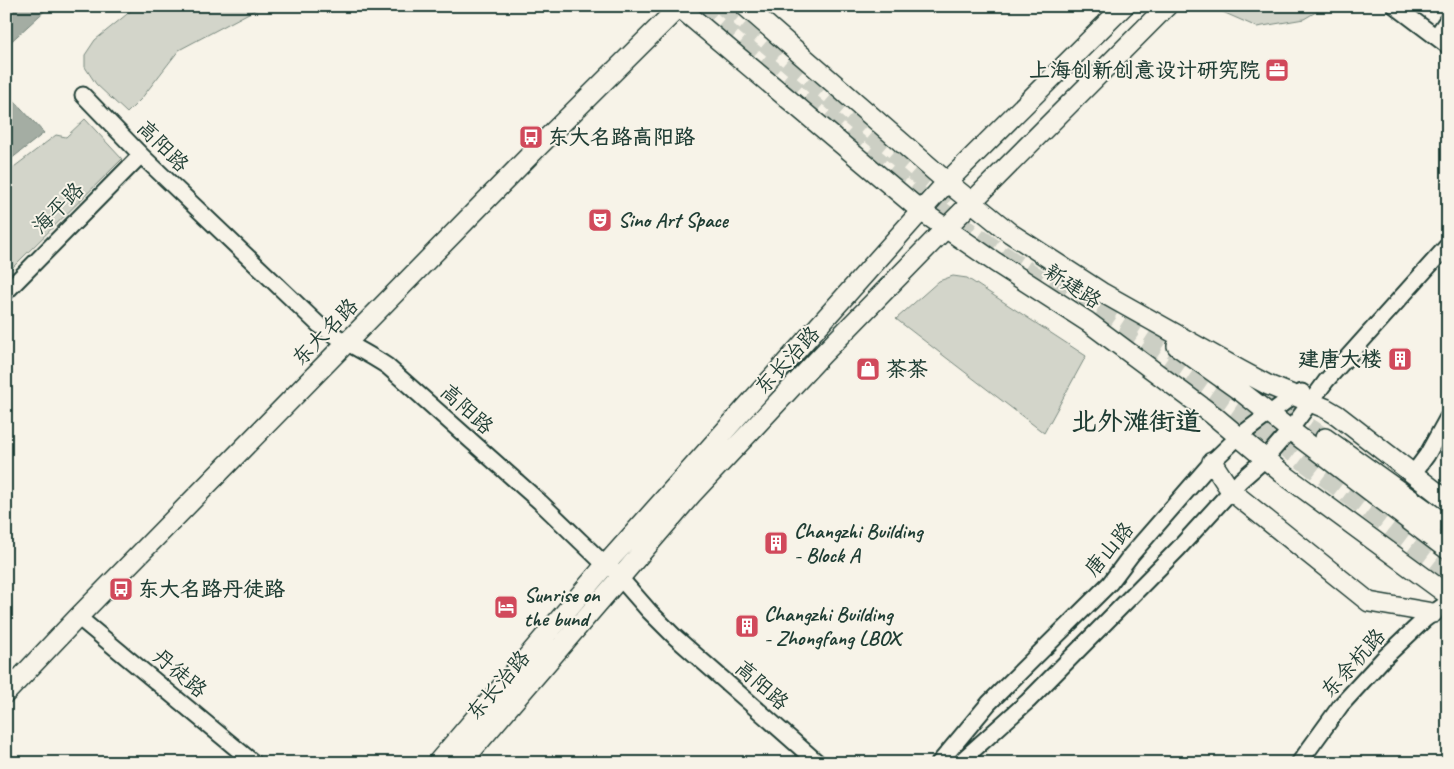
<svg xmlns="http://www.w3.org/2000/svg" width="1454" height="769" viewBox="0 0 1454 769" font-family="Caveat,'LXGW WenKai TC',sans-serif">
<style>
.green{fill:#d3d5ca;stroke:#79897f}
.water{fill:#a4ada3;stroke:#6f8077}
.lines{fill:none;stroke-linecap:round;stroke-linejoin:round}
.major-tunnel{stroke:#cccfc4;stroke-width:19;stroke-dasharray:19 9;stroke-linecap:butt}
.minor-casing{stroke:#1f3d34;stroke-width:19}
.major-casing{stroke:#1f3d34;stroke-width:22}
.minor{stroke:#f7f3e8;stroke-width:15}
.major{stroke:#f7f3e8;stroke-width:19}
.labels{text-anchor:middle;dominant-baseline:central;stroke-width:4;stroke-linejoin:round;paint-order:stroke}
.poi-label{font-size:21px;font-weight:bold;fill:#1f3d34;stroke:#f7f3e8;text-anchor:start}
.street-label{font-size:21px;fill:#1f3d34;stroke:#f7f3e8}
.district-label{font-size:26px;font-weight:bold;fill:#1f3d34;stroke:#f7f3e8}
</style>
<rect width="100%" height="100%" fill="#f7f3e8"/>
<filter id="ink" filterUnits="userSpaceOnUse"><feTurbulence type="fractalNoise" baseFrequency=".02" numOctaves="2"/><feDisplacementMap in="SourceGraphic" scale="10" xChannelSelector="R" yChannelSelector="G"/><feConvolveMatrix kernelMatrix="1 2 1 2 8 2 1 2 1" color-interpolation-filters="sRGB"/></filter>
<g filter="url(#ink)">
<!-- green -->
<path class="green" d="M137,6H262L179,50L141,99L127,113L96,84L85,67V55L95,40Z
M1209,6H1326L1304,19L1257,27Z
M85,119L122,159L6,274V173L56,135L66,137Z
M953,276L967,278L1086,356L1044,433L896,319L939,281Z"/>
<!-- water -->
<path class="water" d="M6,6H50L6,46Z
M10,96L44,133L6,163V99Z"/>
<g class="lines">
<!-- major-tunnel -->
<path class="major-tunnel" d="M698,6L916,193L1005,256L1089,311L1272,437L1448,571
M723,6L924,180L976,220
M1078,288L1189,360
M1238,381L1325,438"/>
<!-- minor casing -->
<g class="minor-casing">
<path id="minor" d="M1395,6L1448,46
M1436,37L1448,19
M83,95L141,155L319,325C341,341 365,351 387,366L540,502L600,560L607,563L649,611L675,637L818,763
M6,292L141,155
M1413,474L1427,455L1448,417
M78,617L254,763
M939,763L989,703L1110,583L1131,555L1212,462L1238,437L1293,396L1302,392
M959,763L1028,701L1178,549L1241,480L1265,459L1290,430L1326,381L1448,245
M1299,763L1341,705L1383,659L1424,620L1448,602"/>
</g>
<!-- major casing -->
<g class="major-casing">
<path id="major" d="M745,6L947,182L1010,233L1101,292L1240,370L1268,385L1325,408L1337,415L1448,501
M679,7L921,211L995,262L1088,322L1213,415L1282,473L1448,595
M1177,346L1243,393L1290,430L1448,550
M1325,438L1448,526
M1212,462L1231,491L1369,602L1433,613
M6,693L78,617L538,147L680,6
M437,763L607,563L921,211L947,182L1124,6
M461,763L691,495L822,355L946,228L1167,6"/>
</g>
<!-- minor -->
<use href="#minor" class="minor"/>
<!-- major -->
<use href="#major" class="major"/>
</g>
</g>
<!-- icons -->
<defs>
<g id="office-square" transform="scale(1.25)"><rect x="-9" y="-9" width="18" height="18" rx="4" fill="#d1495b" stroke="#f7f3e8"/><path d="M-6-3h4V-5.5h4V-3h4V5H-6ZM-1-4.5V-3h2v-1.5ZM-6 0V1H6V0Z" fill="#fff"/></g>
<g id="bus-square" transform="scale(1.25)"><rect x="-9" y="-9" width="18" height="18" rx="4" fill="#d1495b" stroke="#f7f3e8"/><path d="M-5-6H5V4H4V6H2V4H-2V6H-4V4H-5ZM-3.5-4V0h7V-4ZM-3.5 1.2v1.5H-2V1.2ZM2 1.2v1.5H3.5V1.2Z" fill="#fff"/></g>
<g id="theatre-square" transform="scale(1.25)"><rect x="-9" y="-9" width="18" height="18" rx="4" fill="#d1495b" stroke="#f7f3e8"/><path d="M-5-5.5Q0-4 5-5.5V0Q5 5 0 6Q-5 5-5 0ZM-3.3-2.5H-1v1.5H-3.3ZM1-2.5H3.3v1.5H1ZM-2.8 1Q0 5.5 2.8 1Z" fill="#fff"/></g>
<g id="building-square" transform="scale(1.25)"><rect x="-9" y="-9" width="18" height="18" rx="4" fill="#d1495b" stroke="#f7f3e8"/><path d="M-4-6H4V6H1V3H-1V6H-4ZM-2.5-4.3h1.7v1.8h-1.7ZM.8-4.3h1.7v1.8H.8ZM-2.5-1h1.7V.8h-1.7ZM.8-1h1.7V.8H.8Z" fill="#fff"/></g>
<g id="shop-square" transform="scale(1.25)"><rect x="-9" y="-9" width="18" height="18" rx="4" fill="#d1495b" stroke="#f7f3e8"/><path d="M-5-2.5h2.3a2.7 3.5 0 0 1 5.4 0H5L5.5 6h-11ZM-1.5-2.5h3a1.5 2.3 0 0 0-3 0Z" fill="#fff"/></g>
<g id="hotel-square" transform="scale(1.25)"><rect x="-9" y="-9" width="18" height="18" rx="4" fill="#d1495b" stroke="#f7f3e8"/><path d="M-6-4.5h1.5V1H6V5H4.5V3h-9V5H-6ZM-4 0a1.8 1.8 0 1 1 3.6 0ZM.5 0V-2.5h3Q6-2.5 6 0Z" fill="#fff"/></g>
</defs>
<g fill-rule="evenodd">
<use href="#office-square" x="1277" y="70"/>
<use href="#bus-square" x="531" y="137"/>
<use href="#theatre-square" x="600" y="220"/>
<use href="#building-square" x="1400" y="359"/>
<use href="#shop-square" x="868" y="369"/>
<use href="#building-square" x="776" y="543"/>
<use href="#bus-square" x="121" y="589"/>
<use href="#hotel-square" x="506" y="607"/>
<use href="#building-square" x="747" y="626"/>
</g>
<g class="labels">
<!-- poi labels -->
<g class="poi-label">
<text x="1260" y="70" text-anchor="end">上海创新创意设计研究院</text>
<text x="548" y="137">东大名路高阳路</text>
<text x="618" y="220">Sino Art Space</text>
<text x="1382" y="359" text-anchor="end">建唐大楼</text>
<text x="886" y="369">茶茶</text>
<text x="794" y="531">Changzhi Building<tspan x="794" dy="24">- Block A</tspan></text>
<text x="138" y="589">东大名路丹徒路</text>
<text x="524" y="595">Sunrise on<tspan x="524" dy="24">the bund</tspan></text>
<text x="764" y="614">Changzhi Building<tspan x="764" dy="24">- Zhongfang LBOX</tspan></text>
</g>
<!-- street labels -->
<g class="street-label">
<text transform="translate(163 146) rotate(45)">高阳路</text>
<text transform="translate(58 208) rotate(-45)">海平路</text>
<text transform="translate(1073 286) rotate(33)">新建路</text>
<text transform="translate(325 332) rotate(-46)">东大名路</text>
<text transform="translate(787 360) rotate(-47)">东长治路</text>
<text transform="translate(467 409) rotate(42)">高阳路</text>
<text transform="translate(1109 549) rotate(-50)">唐山路</text>
<text transform="translate(1353 663) rotate(-48)">东余杭路</text>
<text transform="translate(180 673) rotate(40)">丹徒路</text>
<text transform="translate(498 685) rotate(-49)">东长治路</text>
<text transform="translate(762 685) rotate(41)">高阳路</text>
</g>
<!-- district labels -->
<g class="district-label">
<text x="1136" y="421">北外滩街道</text>
</g>
</g>
<!-- margin -->
<rect width="1454" height="769" fill="none" stroke="#f7f3e8" stroke-width="25"/>
<rect x="12" y="12" width="1429" height="744" fill="none" stroke="#1f3d34" stroke-width="2" filter="url(#ink)"/>
</svg>
